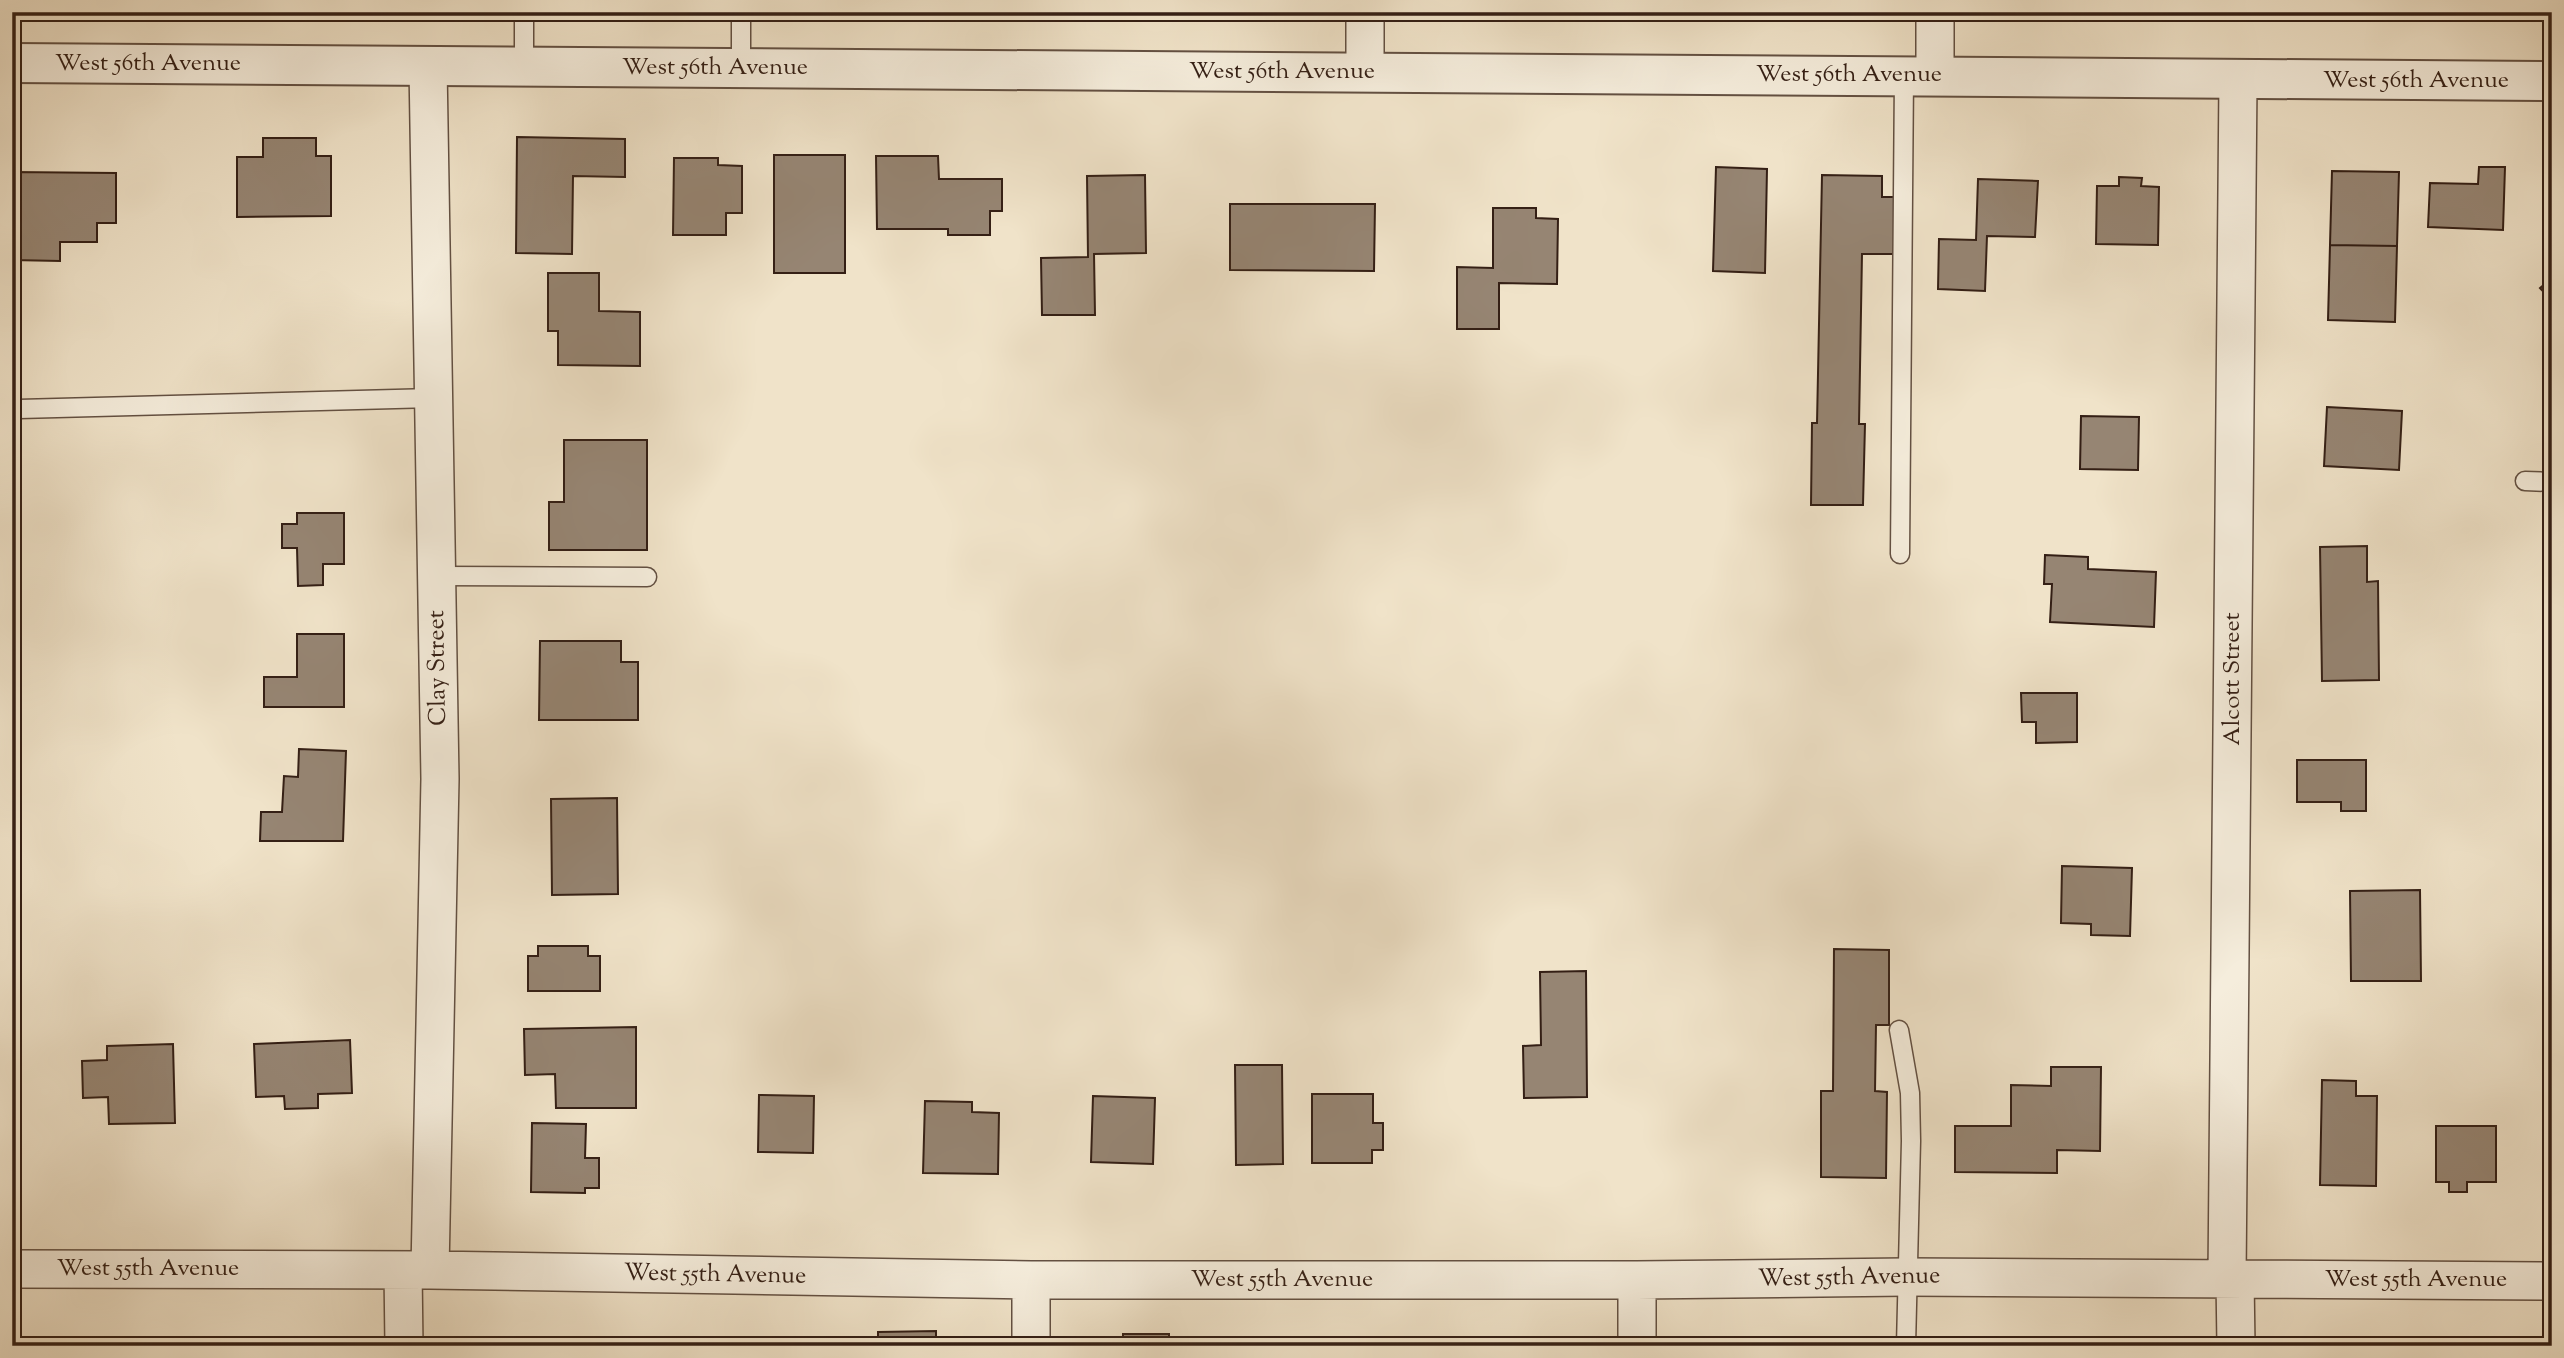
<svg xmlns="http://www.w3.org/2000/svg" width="2564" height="1358" viewBox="0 0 2564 1358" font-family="'Sorts Mill Goudy',serif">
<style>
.building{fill:#968573;stroke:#341f15;stroke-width:2}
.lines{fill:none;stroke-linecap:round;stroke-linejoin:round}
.service-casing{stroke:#635042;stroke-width:21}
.minor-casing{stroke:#635042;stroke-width:40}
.tertiary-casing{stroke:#635042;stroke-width:42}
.service{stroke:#f5eddc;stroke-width:18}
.minor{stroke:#f5eddc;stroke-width:37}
.tertiary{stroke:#f5eddc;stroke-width:38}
.labels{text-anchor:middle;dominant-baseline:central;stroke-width:5;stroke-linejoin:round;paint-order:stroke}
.street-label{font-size:24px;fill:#341f15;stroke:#f5eddc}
</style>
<rect width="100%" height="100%" fill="#f0e3c9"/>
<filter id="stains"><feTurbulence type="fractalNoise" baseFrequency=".00286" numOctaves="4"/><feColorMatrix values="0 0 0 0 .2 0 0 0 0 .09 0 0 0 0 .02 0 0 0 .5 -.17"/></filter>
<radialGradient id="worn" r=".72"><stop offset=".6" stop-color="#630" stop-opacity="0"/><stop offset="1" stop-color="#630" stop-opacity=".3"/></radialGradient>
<!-- building -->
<path class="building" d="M517,137L625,139V177L573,176L572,254L516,253Z
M263,138H316V156H331V216L237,217V157H263Z
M774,155H845V273H774Z
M876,156H938L939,179H1002V211H990V235H948V229H877Z
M674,158H718V165L742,166V213H726V235H673Z
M1716,167L1767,169L1765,273L1713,271Z
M2479,167H2505L2503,230L2428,227L2430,183L2478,184Z
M2332,171L2399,172L2397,246L2330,245Z
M12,172L116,173V223H97V242H60V261L12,260Z
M1145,175L1146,253L1094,254L1095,315H1042L1041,258L1088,257L1087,176Z
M1822,175L1882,176V197H1897L1896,254H1862L1859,424H1865L1863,505H1811L1812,423H1817Z
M2119,177L2142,178L2141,186L2159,187L2158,245L2096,244L2097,186H2119Z
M1978,179L2038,181L2035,237L1987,236L1985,291L1938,289L1939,239L1976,240Z
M1230,204H1375L1374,271L1230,270Z
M1493,208H1536V218L1558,219L1557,284L1499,283V329H1457V267L1493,268Z
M2330,245L2397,246L2395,322L2328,320Z
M548,273H599V311L640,312V366L558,365V331H548Z
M2552,278V301L2540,288Z
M2327,407L2402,411L2399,470L2324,466Z
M2081,416L2139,417L2138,470L2080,469Z
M564,440H647V550H549V502H564Z
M297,513H344V564H323V585L298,586L297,548H282V524H297Z
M2367,546V582L2378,581L2379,680L2322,681L2320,547Z
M2045,555L2088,557V569L2156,572L2154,627L2050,622L2052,584H2044Z
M297,634H344V707H264V677H297Z
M540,641H621V662H638V720H539Z
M2021,693H2077V742L2036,743V722H2022Z
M299,749L346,751L343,841H260L261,812H282L284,776L298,777Z
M2297,760H2366V811H2341V802H2297Z
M617,798L618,894L552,895L551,799Z
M2062,866L2132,868L2130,936L2091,935V924L2061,923Z
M2420,890L2421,981H2351L2350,891Z
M538,946H588V956H600V991H528V956H538Z
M1834,949L1889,950V1025H1876L1875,1091L1887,1092L1886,1178L1821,1177V1091H1833Z
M1586,971L1587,1097L1524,1098L1523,1046L1541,1045L1540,972Z
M636,1027V1108H556L555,1074L525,1075L524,1029Z
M350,1040L352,1093L318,1094V1108L285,1109L284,1096L256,1097L254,1044Z
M173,1044L175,1123L109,1124L108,1097L83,1098L82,1061L107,1060V1046Z
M1235,1065H1282L1283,1164L1236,1165Z
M2051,1067H2101L2100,1151L2057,1150V1173L1955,1172V1126H2011V1085L2051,1086Z
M2322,1080L2356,1081V1096H2377L2376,1186L2320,1185Z
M1312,1094H1373V1123H1383V1150H1372V1163H1312Z
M759,1095L814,1096L813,1153L758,1152Z
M1093,1096L1155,1098L1153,1164L1091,1162Z
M925,1101L972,1102V1112L999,1113L998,1174L923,1173Z
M532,1123L586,1124L585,1158H599V1188H585V1193L531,1192Z
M2436,1126H2496V1182H2467V1192H2449V1182H2436Z
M936,1331V1346H878V1332Z
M1123,1334H1169V1346H1123Z"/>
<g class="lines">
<!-- service casing -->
<g class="service-casing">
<path id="service" d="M524,12V67
M741,12V68
M19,409L433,398
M2525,481L2552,482
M1900,554L1904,75
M436,576L647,577
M1899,1030L1910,1093L1911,1141L1906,1346"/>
</g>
<!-- minor casing -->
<g class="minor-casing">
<path id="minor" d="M428,66L440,779L430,1270
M1365,72V12
M1935,75V12
M12,1269L430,1270L1031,1280H1637L1906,1277L2552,1281
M403,1270L404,1346
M2227,1278L2238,81
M2235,1279L2236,1346
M1031,1280V1346
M1637,1346V1280"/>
</g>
<!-- tertiary casing -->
<g class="tertiary-casing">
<path id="tertiary" d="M12,63L2552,81"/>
</g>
<!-- service -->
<use href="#service" class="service"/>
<!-- minor -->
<use href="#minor" class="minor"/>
<!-- tertiary -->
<use href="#tertiary" class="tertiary"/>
</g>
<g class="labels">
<!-- street labels -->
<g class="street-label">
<text x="148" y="64">West 56th Avenue</text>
<text x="715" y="68">West 56th Avenue</text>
<text x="1282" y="72">West 56th Avenue</text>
<text x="1849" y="75">West 56th Avenue</text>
<text x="2416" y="81">West 56th Avenue</text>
<text transform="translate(438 668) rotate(-91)">Clay Street</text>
<text transform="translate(2233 679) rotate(-90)">Alcott Street</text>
<text x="148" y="1269">West 55th Avenue</text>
<text transform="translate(715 1275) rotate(1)">West 55th Avenue</text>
<text transform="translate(1849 1278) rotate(-1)">West 55th Avenue</text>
<text x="1282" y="1280">West 55th Avenue</text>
<text x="2416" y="1280">West 55th Avenue</text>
</g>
</g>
<!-- margin -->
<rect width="2564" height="1358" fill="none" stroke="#f0e3c9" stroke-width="42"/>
<rect x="14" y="14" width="2536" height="1330" fill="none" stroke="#341f15" stroke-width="3.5"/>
<rect x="21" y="21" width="2522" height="1316" fill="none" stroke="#341f15" stroke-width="2"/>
<rect width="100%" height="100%" filter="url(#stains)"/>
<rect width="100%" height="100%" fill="url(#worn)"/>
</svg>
